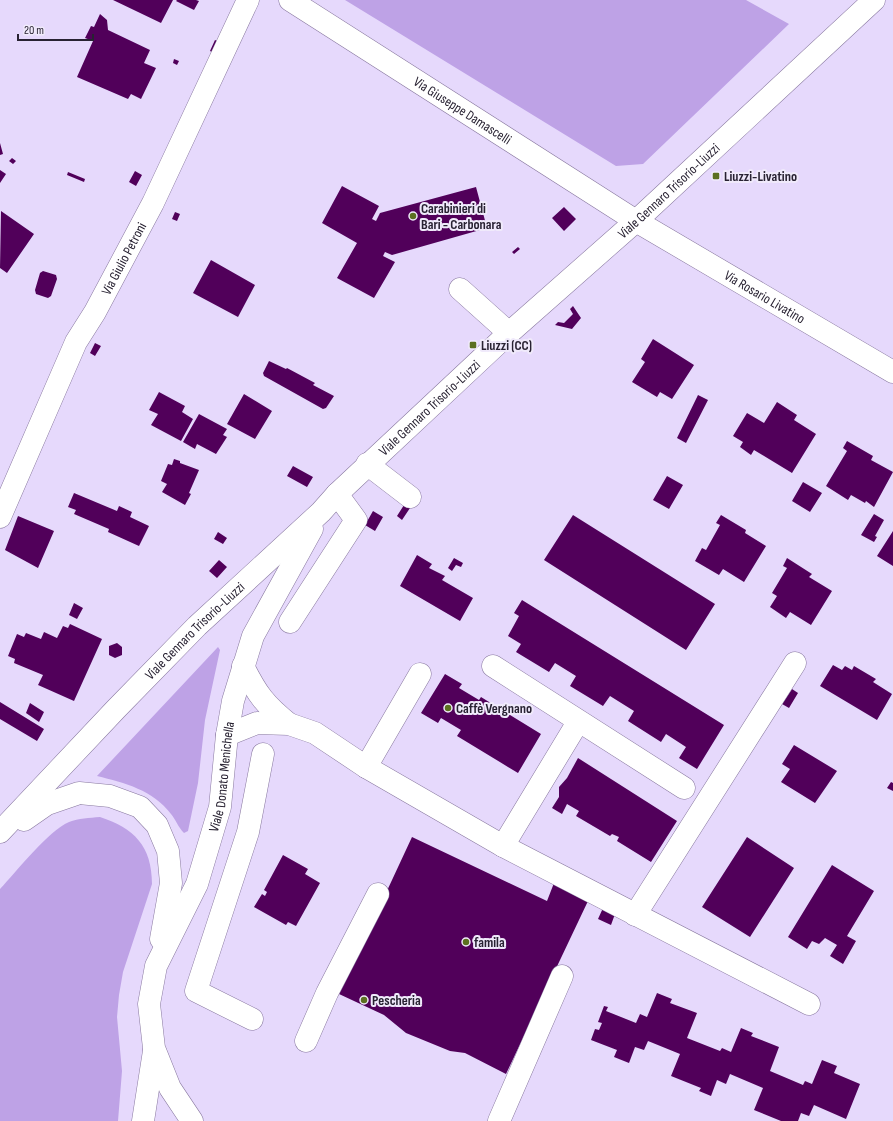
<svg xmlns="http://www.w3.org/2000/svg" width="893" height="1121" viewBox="0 0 893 1121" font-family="'Sofia Sans Condensed',sans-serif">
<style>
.green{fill:#bea2e6}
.building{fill:#51005a}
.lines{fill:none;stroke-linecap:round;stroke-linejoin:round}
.minor-casing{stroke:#88789f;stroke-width:23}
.major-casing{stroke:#88789f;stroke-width:23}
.minor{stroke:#fff;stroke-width:22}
.major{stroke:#fff;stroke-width:22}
.poi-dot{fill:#5c7020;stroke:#f0eafb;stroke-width:1.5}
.labels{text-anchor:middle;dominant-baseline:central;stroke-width:4;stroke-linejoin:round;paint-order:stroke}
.street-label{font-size:14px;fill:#282232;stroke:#f0eafb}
.poi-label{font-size:14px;font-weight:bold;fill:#282232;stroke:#f0eafb;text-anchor:start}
</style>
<rect width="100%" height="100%" fill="#e6d9fc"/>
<!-- green -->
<path class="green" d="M345,0H746L789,24L643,164L616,166Z
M218,647L220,650L205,720L198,783L188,831L184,833C178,827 176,820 171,814C153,790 125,783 97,776Z
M100,817C134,828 152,846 152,884L123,972L119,995L117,1017L122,1071L118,1121H0V889C17,871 48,831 69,822C79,818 89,818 100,817Z"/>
<!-- building -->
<path class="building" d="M113,0H173L161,23Z
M177,0H196L199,1L194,10L176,1Z
M100,14L107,20L108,30L150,50L144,63L156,68L141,99L131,94L128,99L77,77L93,41L85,38L91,26L94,27Z
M215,40L222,43L214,53L210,51Z
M174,59L179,61L177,65L173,63Z
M0,143L3,154L0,155Z
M12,158L16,161L13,164L9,161Z
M0,170L6,174L0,183Z
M135,171L142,175L136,186L129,182Z
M68,172L85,179L84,182L67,175Z
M342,186L379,206L372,219L376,221L380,213L476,187L487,228L392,255L385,252L383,256L395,262L374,298L337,278L357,243L322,223Z
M564,207L576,219L564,231L552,218Z
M1,211L34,234L7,273L0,268Z
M175,212L180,214L177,221L172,219Z
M518,247L520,249L514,254L512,252Z
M211,260L255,285L238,317L193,293Z
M43,271L56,275L57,279L51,296L48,298L36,294L35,290L40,273Z
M573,306L581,318L572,329L555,325L558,322L564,323L573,314L570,309Z
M653,339L694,365L672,399L660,392L657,397L632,382L645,362L641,359Z
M95,343L101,346L95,356L90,353Z
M269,361L286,369L287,368L315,383L313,385L334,396L326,408L323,409L264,376L263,373Z
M159,392L185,406L182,412L193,419L181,441L151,425L158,414L149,410Z
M244,394L272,411L255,439L227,424Z
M698,395L708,400L686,443L677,438Z
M777,402L797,415L794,420L816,434L792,473L754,450L751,455L740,447L743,442L733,436L747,413L764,423Z
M199,414L227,429L223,435L227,437L216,454L197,444L195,449L183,442Z
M847,441L873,456L871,460L893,472L874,507L866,501L865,503L851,495L848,500L826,486L847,451L843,448Z
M174,459L180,461V463L199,470L189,493L191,494L185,505L162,492L167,484L161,481L168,464L172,465Z
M293,466L313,477L307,487L287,476Z
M667,476L683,485L669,509L653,500Z
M803,482L822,493L810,512L792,501Z
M74,493L117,511L119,506L132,512L130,517L149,526L139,546L108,532L109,529L74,514L76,510L68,507Z
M404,505L410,508L402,520L397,516Z
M373,511L383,517L375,531L365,525Z
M874,514L884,520L875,536L877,537L874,542L861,535Z
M573,515L715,604L686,650L544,560Z
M721,515L746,530L745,533L766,546L744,582L723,569L719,575L695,561L702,548L706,550L720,525L716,523Z
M18,516L54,531L38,568L5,550Z
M893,531V566L877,556Z
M218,532L227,538L223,544L214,539Z
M417,555L432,564L429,568L445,576L442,580L473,598L460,621L400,586Z
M454,558L463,563L461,567L456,565L452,571L448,568Z
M787,558L812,574L809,577L832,591L811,625L790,612L786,618L770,607L777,596L772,593L787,568L783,566Z
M219,560L227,567L217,578L209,571Z
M522,600L724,725L697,769L679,758L686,747L666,734L661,742L628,721L634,711L610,696L603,706L570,686L576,676L555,663L549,672L516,652L521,644L508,636L519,616L514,613Z
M74,603L83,608L77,619L69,615Z
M70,624L102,639L74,701L38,685L43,675L14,663L15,659L8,656L17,634L24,637L26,633L41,639L44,632L57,638L63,626L68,628Z
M117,643L122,647V655L115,658L109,655V646Z
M833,665L842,670L845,666L852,670L854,666L876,679L873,682L892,694L877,720L820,686Z
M445,674L462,684L459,688L479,700L481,697L541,734L518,773L457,736L461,730L441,718L438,723L421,713Z
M792,689L798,693L789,708L782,704Z
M0,702L44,729L37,741L0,719Z
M30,703L44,712L39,722L26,713Z
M794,745L837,771L815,803L781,782L790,769L782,764Z
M578,758L677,821L651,862L617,841L619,837L612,834L610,836L576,816L579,811L567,804L562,814L552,808L559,797V787L567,778Z
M891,782L893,783V791L887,788Z
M412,837L547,901L554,883L588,901L506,1074L465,1053L450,1051L406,1033L384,1015L339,994Z
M747,837L794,868L750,937L702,907Z
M283,855L308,869L305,874L320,883L296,926L288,922L286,925L254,907L262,894L265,896L267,892L264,890Z
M832,865L874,891L847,936L856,941L843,964L830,956L837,945L825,938L819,944L812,941L807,949L788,937Z
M603,908L615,914L611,925L598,919Z
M657,993L672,999L670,1003L697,1013L687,1038L720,1051L722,1048L731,1052L741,1028L753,1033L751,1036L779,1047L770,1071L803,1085L805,1081L812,1084L822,1060L837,1066L834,1073L860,1084L846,1119L814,1105L809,1116L801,1113L798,1121H781L754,1110L763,1088L730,1074L726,1084L717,1080L711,1096L699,1091L701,1088L671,1076L680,1054L648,1041L644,1050L635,1047L629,1063L614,1057L617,1050L591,1040L595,1029L599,1030L602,1023L598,1022L604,1006L608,1007L606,1011L636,1023L640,1014L647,1017Z"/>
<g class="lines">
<!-- minor casing -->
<g class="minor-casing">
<g id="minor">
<path id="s1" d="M290,0L636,221L893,372"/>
<path d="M460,289L509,333"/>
<path d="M367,464L410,497"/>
<path id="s2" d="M0,517L76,342L95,312L153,203L248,0"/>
<path d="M290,622L356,520L337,494"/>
<path d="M243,666C257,694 265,705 289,724"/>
<path d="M493,666L684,788"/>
<path d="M227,735L257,723L289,724L315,733L366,767L503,846L809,1004"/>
<path d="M366,767L420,674"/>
<path d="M503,846L578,722"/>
<path d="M635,915L795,663"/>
<path d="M252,1019L196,991L248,832L263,754"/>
<path d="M306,1041L327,993L378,894"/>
<path d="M499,1121L562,976"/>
</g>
</g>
<!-- major casing -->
<g class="major-casing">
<g id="major">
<path d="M24,820L47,804L79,793L110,796L140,807L157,825L168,851L171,883L161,939"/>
<path id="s3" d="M0,832L116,709L197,626L321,512L337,494L509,333L636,221L874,0"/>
<path d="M143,1121L154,1051"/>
<path id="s4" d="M192,1121L170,1088L154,1048L149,1004L156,966L197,884L220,807L227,735L233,701L253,636L312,529"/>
</g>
</g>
<!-- minor -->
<use href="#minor" class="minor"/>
<!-- major -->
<use href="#major" class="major"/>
</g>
<!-- markers -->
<g class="poi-dot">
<rect x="712" y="172" width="8" height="8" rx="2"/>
<circle cx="413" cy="216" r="4"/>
<rect x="469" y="341" width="8" height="8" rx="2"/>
<circle cx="448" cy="708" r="4"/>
<circle cx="466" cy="942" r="4"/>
<circle cx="364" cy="1000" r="4"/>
</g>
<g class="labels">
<!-- street labels -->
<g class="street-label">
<text stroke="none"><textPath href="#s1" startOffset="205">Via Giuseppe Damascelli</textPath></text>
<text stroke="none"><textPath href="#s3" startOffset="927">Viale Gennaro Trisorio-Liuzzi</textPath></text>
<text stroke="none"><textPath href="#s2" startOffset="287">Via Giulio Petroni</textPath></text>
<text stroke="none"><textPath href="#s1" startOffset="560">Via Rosario Livatino</textPath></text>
<text stroke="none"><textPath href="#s3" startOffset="604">Viale Gennaro Trisorio-Liuzzi</textPath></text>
<text stroke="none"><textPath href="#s3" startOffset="280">Viale Gennaro Trisorio-Liuzzi</textPath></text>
<text stroke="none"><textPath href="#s4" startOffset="368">Viale Donato Menichella</textPath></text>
</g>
<!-- poi labels -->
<g class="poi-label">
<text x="724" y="176">Liuzzi-Livatino</text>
<text x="421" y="208">Carabinieri di<tspan x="421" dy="16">Bari - Carbonara</tspan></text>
<text x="481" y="345">Liuzzi (CC)</text>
<text x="456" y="708">Caffè Vergnano</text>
<text x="474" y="942">famila</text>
<text x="372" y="1000">Pescheria</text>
</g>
</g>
<!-- scale -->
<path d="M18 34v6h75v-6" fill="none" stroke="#282232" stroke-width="2"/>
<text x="24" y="34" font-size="12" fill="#282232" stroke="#f0eafb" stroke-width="3" paint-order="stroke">20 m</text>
</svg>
